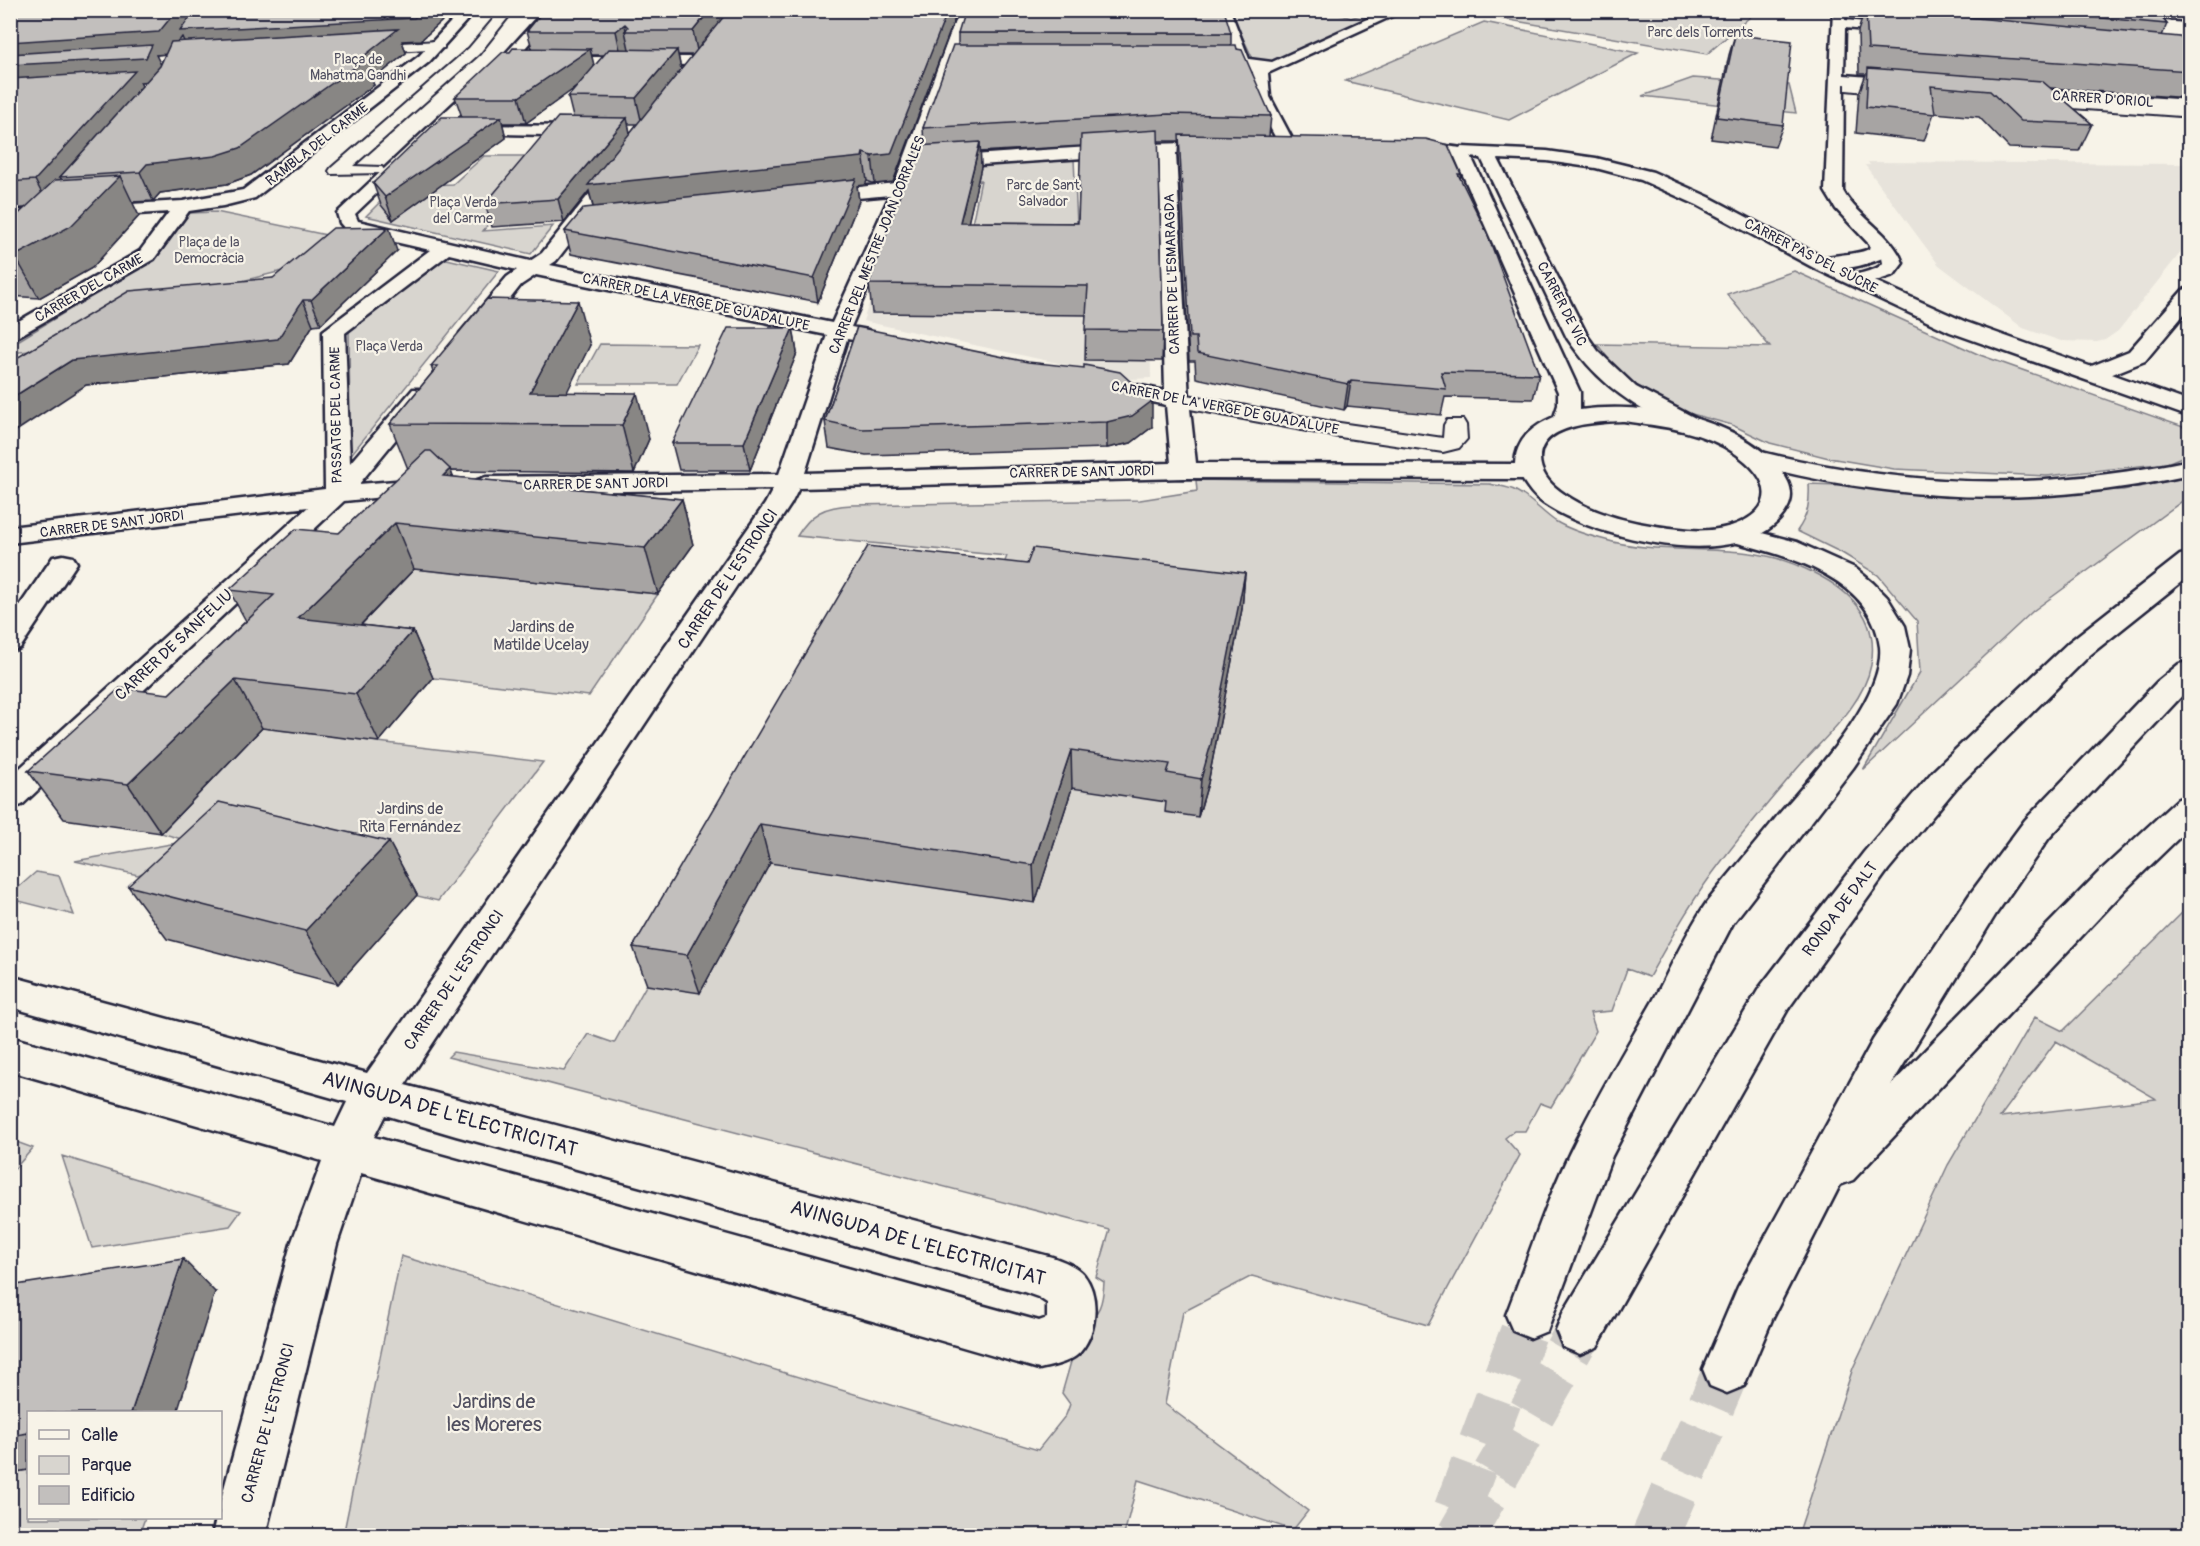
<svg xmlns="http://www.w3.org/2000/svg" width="2200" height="1546" viewBox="0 0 2200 1546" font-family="Pangolin,sans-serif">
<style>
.built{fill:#e7e3db}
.green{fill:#d8d5cf;stroke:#7d7c85;stroke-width:1.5;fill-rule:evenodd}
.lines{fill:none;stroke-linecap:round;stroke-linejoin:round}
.trunk-tunnel{stroke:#ccc9c5;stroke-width:47;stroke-dasharray:47 24;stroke-linecap:butt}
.pedestrian-casing{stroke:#22223b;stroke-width:4}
.minor-casing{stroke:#22223b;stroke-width:5}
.tertiary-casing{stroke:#22223b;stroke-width:5}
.trunk-casing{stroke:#22223b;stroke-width:5}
.pedestrian{fill:#f7f3e8;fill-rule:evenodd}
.minor{fill:#f7f3e8;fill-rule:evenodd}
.tertiary{fill:#f7f3e8;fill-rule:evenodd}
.trunk{fill:#f7f3e8;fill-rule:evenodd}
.wall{fill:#a7a4a3;stroke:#22223b;stroke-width:1.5;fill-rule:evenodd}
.shaded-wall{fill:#888684;stroke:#22223b;stroke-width:1.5}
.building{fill:#c2bfbd;stroke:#22223b;stroke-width:1.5}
.labels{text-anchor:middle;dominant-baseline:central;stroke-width:4.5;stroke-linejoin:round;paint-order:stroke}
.far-park-label{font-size:14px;fill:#504f60;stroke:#f7f3e8}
.far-street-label{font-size:14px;fill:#22223b;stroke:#f7f3e8}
.street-label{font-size:16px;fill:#22223b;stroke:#f7f3e8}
.park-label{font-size:16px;fill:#504f60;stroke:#f7f3e8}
.near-street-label{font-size:20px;fill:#22223b;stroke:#f7f3e8}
.near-park-label{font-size:20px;fill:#504f60;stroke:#f7f3e8}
</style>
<rect width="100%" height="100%" fill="#f7f3e8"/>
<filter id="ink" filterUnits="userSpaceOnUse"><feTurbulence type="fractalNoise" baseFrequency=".0167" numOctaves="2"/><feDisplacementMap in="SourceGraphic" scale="12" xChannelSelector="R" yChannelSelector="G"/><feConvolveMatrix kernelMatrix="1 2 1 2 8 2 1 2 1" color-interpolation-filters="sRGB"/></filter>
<g filter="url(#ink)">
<!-- built -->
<path class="built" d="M1868,162L2189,164V242L2118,331L2105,340L2097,342L2061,341L2023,328L1939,265L1865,165H1870Z
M891,237L1148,238L1151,378L1132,379L863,321Z"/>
<!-- green -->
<path class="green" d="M1325,10L1351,18L1362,14L1376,17L1273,61L1253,59L1230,11Z
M1457,11L1757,10V11L1707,54Z
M1484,22L1638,53L1509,120L1345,81Z
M1693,78L1789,85L1796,113L1642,96Z
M484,156H541L483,231L553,226L531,254L366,216L396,186L453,184Z
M1074,159L1077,225L972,224L981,180H914L980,164Z
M216,212L360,242L282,271L218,287L95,344L11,353V345L159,255L190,213Z
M438,257L499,271L350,456L349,326Z
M1794,271L1980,355L2189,429V454L2167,463L2047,476L1894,469L1829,458L1770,443L1732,425L1670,408L1638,387L1614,366L1597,344L1770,347L1727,294Z
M600,344L698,345L677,384H578Z
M2189,477V496L2033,611L1863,770L1920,672L1917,621L1878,575L1842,553L1797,531C1808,516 1810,502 1809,484L1960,489L2123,490Z
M1196,480L1490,484C1498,486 1509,487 1516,491C1530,498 1542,512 1555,521C1568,529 1587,535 1602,539C1665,558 1733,540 1794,564C1839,582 1881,610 1871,665C1863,707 1821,740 1795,771C1770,801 1744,831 1721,862C1693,898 1671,938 1649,977L1627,969L1612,1011L1590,1013L1596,1031L1551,1107L1540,1103L1525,1131H1514L1505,1138L1520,1155L1428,1325L1252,1276L1183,1312L1165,1404L1308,1511L1293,1530L1138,1480L1124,1535L343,1536L401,1256L1038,1450L1066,1415L1070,1404L1062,1393L1081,1327C1100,1315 1103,1303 1104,1282L1096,1277L1110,1230L448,1057L453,1052L564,1071L588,1034L614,1043L733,830L998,580L1007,556L797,536C811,513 825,506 852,505L1140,500L1197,491Z
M414,569L658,594L589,696L322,665Z
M262,728L543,762L438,901L205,844L138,875L75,861L188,841L161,833Z
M36,872L59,876L74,915L11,899V894Z
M2189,906V1535H1798L1853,1368L1948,1165L2035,1017L2063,1031ZM2056,1041L2155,1098L2156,1099L2000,1117Z
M11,1140L33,1148L11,1173L10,1140Z
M62,1156L241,1211L230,1226L92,1248Z
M28,1469V1518H145L139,1535L11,1536V1473Z"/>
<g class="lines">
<!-- trunk-tunnel -->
<path class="trunk-tunnel" d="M1457,1510L1530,1315
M1460,1536L1580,1330
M1655,1536L1727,1369"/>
<!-- pedestrian casing -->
<g class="pedestrian-casing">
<path id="pedestrian" d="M501,10H514L479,54L353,166L382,167L384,170L382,173L331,174L329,171L331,168L469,48Z
M439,41L444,42V48L362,53L355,49L362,45Z
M1851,83L1904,88L1911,92L1904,96L1846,90V84Z
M2025,97L2180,108L2187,112L2180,116L2020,104L2018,101L2020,98Z
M1177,393L1333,422L1443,438L1444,425L1447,420H1463L1466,425L1467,439L1459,448L1443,452L1333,436L1169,405L1166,400L1169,395Z"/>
</g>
<!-- minor casing -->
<g class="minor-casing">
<path id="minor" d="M462,10H476L429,62L255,198L223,206L189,211L154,259L10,341V326L140,251L169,212L10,222V211L183,201L243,190L419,56Z
M545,10H558L506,70L355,214L358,221L530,261L542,253L614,163L620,162L629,167L556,261L550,265L832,323L890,195L814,202L805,197L814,192L895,183L959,10H972L920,164L851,327L868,330L871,335L868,340L860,341L847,339L805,473L1171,463L1166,405L1091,389L1088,384L1091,379L1099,377L1165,391L1159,153L935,168L927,163L935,158C969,156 1220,134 1230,148L1222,153H1176L1189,400L1196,463L1515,464C1516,439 1533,426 1554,417L1558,405V392L1455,157L1405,156L1397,151C1403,143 1463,144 1469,152L1580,392V410C1642,401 1742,417 1781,471C1790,482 1795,495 1787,509C1749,577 1594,539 1543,503C1534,497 1528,488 1522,479L1184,478L799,488L791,504L405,1085L1052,1257C1063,1261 1077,1266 1084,1275C1100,1295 1097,1332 1081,1351C1073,1362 1052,1366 1039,1369L361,1173L337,1244L265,1536H212L216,1518H220V1503L291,1244L322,1161L10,1071V1037L335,1127L347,1102L10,1007V976L367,1073L765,504L773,489L486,493L477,490L473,485L477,480L486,477L779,474L827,335L536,275L521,285L479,338H463L460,333L507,277L517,270L449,254L345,333L350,463L413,389H429L433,394L359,484L432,478L441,481L445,486L441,491L344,501L22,805L10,809V777L308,507L10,543V527L325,489L323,331L430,250L347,231L340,223L337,213L496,64ZM1624,421C1662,426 1704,431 1736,454C1800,500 1744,535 1689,530C1646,526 1596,518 1560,491C1549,483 1540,472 1540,458C1541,423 1599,422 1624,421ZM385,1115L456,1136L1024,1292L1038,1297L1047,1303V1318L1039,1321L374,1137Z
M1217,10H1230L1249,59L1272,62L1387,10H1405L1268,73L1270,97L1297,148L1289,153L1281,148L1254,97L1253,72L1236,63Z
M1833,10H1845V20L1905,26L1912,30L1905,34L1845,28L1844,75L1908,80L1915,84L1908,88L1844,84L1843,191C1858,218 1893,234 1903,263L1894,275L1858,287L1851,285L1848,281C1856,270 1875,274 1883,263L1882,258C1869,265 1820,277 1811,264C1819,253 1854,257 1869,249L1870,245L1836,209L1825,191Z
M2113,10L2190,13V21L2119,14Z
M548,57H704L711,61L704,65L543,64V58Z
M2016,88L2190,100V110L2011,96L2008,93Z
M460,125L592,126L600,131L592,136L454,133L452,130Z
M2190,288V307L2145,361L2100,379H2084L2081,374L2084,369L2129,351L2183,290Z
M63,555L73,557L77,563L20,648L10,651V620L53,557Z"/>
</g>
<!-- tertiary casing -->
<g class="tertiary-casing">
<path id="tertiary" d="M1461,147L1547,151L1596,158L1653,172L1709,197L1828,260L1966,322L2190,402V417L1950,332L1814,268L1697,205L1641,180L1596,168L1547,161L1498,159L1588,337L1598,351L1636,387L1701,421L1705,426L1701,431C1687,435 1675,426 1662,420C1621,399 1593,376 1567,338L1481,158L1455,156L1453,152Z"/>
</g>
<!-- trunk casing -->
<g class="trunk-casing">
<path id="trunk" d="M1757,451C1907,488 2038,492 2190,460V475C2038,508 1898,503 1748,463L1745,458L1748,453Z
M1735,526L1797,542L1855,568L1873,583L1887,597L1905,626L1910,649L1907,676L1897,704L1853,768L1733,923L1612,1156L1547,1331L1530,1338L1513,1331L1506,1315C1529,1256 1548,1194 1577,1138C1600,1091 1627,1046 1653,1001C1670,969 1686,932 1707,902C1729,874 1753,847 1775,819C1808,779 1885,700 1880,647C1872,575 1783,555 1726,540L1722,534L1726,528Z
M2190,553V575L2091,654L1957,787L1888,870L1788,1009L1597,1347L1580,1354L1563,1347L1556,1330L1563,1313L1760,987L1864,852L1933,771L2069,642L2180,555Z
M2190,662V687L2049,838L1996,914L1891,1085L2100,871L2178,799L2190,795V827L2126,889L1853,1180L1840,1185L1773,1317L1744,1386L1727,1393L1710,1386L1703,1369L1738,1287L1873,1040L1970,894L2025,820L2157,682L2179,664Z"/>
</g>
<!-- pedestrian -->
<use href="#pedestrian" class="pedestrian"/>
<!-- minor -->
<use href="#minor" class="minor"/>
<!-- tertiary -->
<use href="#tertiary" class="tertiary"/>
<!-- trunk -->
<use href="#trunk" class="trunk"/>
</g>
<!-- wall -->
<path class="wall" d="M10,10H451L441,22L421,40L402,41L406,53L372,81L374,85L251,175L227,184L160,193L153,201L132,202L139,216L92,268L39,298L10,296V222L25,208L10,209ZM165,54L160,65L156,55ZM146,81L142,86L140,82Z
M544,10H958L893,182L875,184L867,181L865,185L857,186L859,201L818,302L571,254L565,231L593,207L589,191L564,222L492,227L485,204L573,117L568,97L577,86L526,123H502L506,138L393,220L381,205L373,183L462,117L455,97L510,52L532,48L527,31ZM591,55H604L594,67ZM678,55H693L681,70ZM628,124H637L630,133Z
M1857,10H2155L2167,24L2162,36L2190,52V96L2189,98L2050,88L2092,124L2079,151L2009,148L1979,117L1934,113L1924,141L1856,133L1859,93L1866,74H1859L1858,31L1862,19H1857Z
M958,33H1231V45L1237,49L1271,116L1269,136L1461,174L1460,179L1539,374L1533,399L1445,397L1441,415L1347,406L1344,410L1196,378L1195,361H1189L1178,155L1179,141H1158L1163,331L1162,361L1085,360L1086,315L872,313L869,284L924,145L923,128L958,45ZM1081,146L1078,223L968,222L981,167L980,152Z
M1735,35L1783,125L1775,147L1711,139L1729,55Z
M397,251L321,324L313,325L289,364L86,385L10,362L273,278Z
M857,327L1152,427L1131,443L1107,448L866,455L829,448L825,421Z
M793,328L797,353L750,470H679L672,443Z
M590,345L566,392L649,439L634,473L451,471L453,477L682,499L693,545L658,594L414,569L361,625L413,631L433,678L379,742L262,728L161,833L64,819L28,771L169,694L246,621L229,590L339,533L408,469L390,424L433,372L431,366Z
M1027,564L1245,573L1242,609L1208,783L1198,817L1165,812L1166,802L1072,788L1035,903L770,863L700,993L647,985L633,947Z
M389,842L417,895L338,984L167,939L128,886Z
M10,1286L215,1292L28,1413V1470L10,1473Z"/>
<!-- shaded-wall -->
<path class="shaded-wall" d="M177,10H451L441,22L421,40L402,41L406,53L372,81L374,85L251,175L227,184L160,193L153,201L140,172L189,53L182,37L169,54L156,55L162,67L156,81L140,82L146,95L60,177L66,187L49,207L35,180L10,89V42Z
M710,10H733L698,55L693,31Z
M948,10H958L893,182L875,184L872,156Z
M625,24L626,31H625L629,49L621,55L616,31Z
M590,49L596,73L526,123L519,97Z
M677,50L682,74L642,124L636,98Z
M501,117L506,138L393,220L385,197Z
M627,118L631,138L863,153L867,181L865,185L857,186L859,201L818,302L814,278L595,214L589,191L564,222L558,199Z
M980,142L981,167L962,250L960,222Z
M120,176L139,216L92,268L39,298L15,256Z
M389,227L397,251L321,324L311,300Z
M303,300L313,325L289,364L86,385L10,435V399L72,360Z
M578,301L590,345L551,425L530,392Z
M793,328L797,353L750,470L744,443Z
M1351,381L1347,406L1344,410L1348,384Z
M637,393L649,439L634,473L622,425Z
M1152,401V427L1131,443L1107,448V422Z
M450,469L467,514L443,476Z
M682,499L693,545L658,594L645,548Z
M395,523L414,569L322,665L298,618Z
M1245,573L1242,609L1208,783L1198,817L1201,779Z
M413,631L433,678L379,742L356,694Z
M235,680L262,728L161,833L128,784Z
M1071,750L1072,788L1035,903L1033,865Z
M760,824L770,863L700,993L687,955Z
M389,842L417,895L338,984L305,931Z
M183,1259L215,1292L177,1413H131Z"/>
<!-- building -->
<path class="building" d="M10,10H177L159,32L10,42Z
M195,10H423L414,18L180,31Z
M544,10H710L693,31H625L628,27L625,24L616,31H527Z
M729,10H948L891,154L872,156L863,153L862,157L588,185Z
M965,10H1224L1231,33H958Z
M1866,10H1889L2180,37L2190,52V71L1868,49Z
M2018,10H2155L2167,24Z
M398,29L359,60H365L240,148L215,156L147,164L140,172L60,177L160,66L171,42Z
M1735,35L1792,41L1783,125L1717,117Z
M152,45L146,58L10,65V54Z
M953,45H1236L1237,49L1242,50L1271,116L1168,114L923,128Z
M513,48L590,49L519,97H455L503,52H510Z
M609,49L677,50L636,98L568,97Z
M1868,68L2042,81L2092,124L2021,121L1990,91L1931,86L1935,114L1866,107Z
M135,71L35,180L10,182V79Z
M442,117H501L385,197L373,183Z
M558,117L627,118L558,199L485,204Z
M1158,130L1163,331L1085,330L1088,286L869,284L917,146L980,142L960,222L1078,223L1081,135Z
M1179,135L1426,139L1448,145L1461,174H1458L1487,233L1539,374L1441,372L1446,389L1351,381L1348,384L1197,353L1196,337H1190Z
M120,176L71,226L15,256L10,255V222L55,180Z
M856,179L814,278L565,231L584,208Z
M389,227L311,300H303L278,339L72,360L10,399V362L129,291L273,278L333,228Z
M487,299L578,301L530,392L637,393L622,425L390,424L438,366H431Z
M857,327L1028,362L1084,368V365L1120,372L1152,401L1132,416L1107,422L862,429L825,421Z
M728,328H793L744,443H672Z
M426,451H431L450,469L443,476L682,499L645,548L395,523L298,618L413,631L356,694L235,680L128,784L28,771L120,688L169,694L274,595L229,590L296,529L339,533Z
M868,546L1027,564L1033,548L1245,573L1211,744L1201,779L1167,773L1170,764L1071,750L1033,865L760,824L687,955L633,947Z
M219,802L389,842L305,931L128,886Z
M183,1259L131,1413H28V1433L10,1436V1286Z"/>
</g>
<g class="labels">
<!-- far-park labels -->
<g class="far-park-label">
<text x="1700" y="32">Parc dels Torrents</text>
<text x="358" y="59">Plaça de<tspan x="358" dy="16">Mahatma Gandhi</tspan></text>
<text x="1043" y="185">Parc de Sant<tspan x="1043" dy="16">Salvador</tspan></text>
<text x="463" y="202">Plaça Verda<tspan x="463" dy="16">del Carme</tspan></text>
<text x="209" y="242">Plaça de la<tspan x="209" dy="16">Democràcia</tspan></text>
<text x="389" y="346">Plaça Verda</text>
</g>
<!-- far-street labels -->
<g class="far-street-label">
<text transform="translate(2103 99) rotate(4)">CARRER D'ORIOL</text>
<text transform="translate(317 144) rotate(-38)">RAMBLA DEL CARME</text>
<text transform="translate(877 245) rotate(-68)">CARRER DEL MESTRE JOAN CORRALES</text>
<text transform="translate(1811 256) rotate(27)">CARRER PAS DEL SUCRE</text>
<text transform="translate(1172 274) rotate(-92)">CARRER DE L'ESMARAGDA</text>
<text transform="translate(89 288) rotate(-30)">CARRER DEL CARME</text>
<text transform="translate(696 302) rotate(12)">CARRER DE LA VERGE DE GUADALUPE</text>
<text transform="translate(1562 304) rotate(63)">CARRER DE VIC</text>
<text transform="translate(1225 408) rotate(11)">CARRER DE LA VERGE DE GUADALUPE</text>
<text transform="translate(336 415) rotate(-91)">PASSATGE DEL CARME</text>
<text transform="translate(1082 472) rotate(-1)">CARRER DE SANT JORDI</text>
<text transform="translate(596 484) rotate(-1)">CARRER DE SANT JORDI</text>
<text transform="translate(112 524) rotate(-7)">CARRER DE SANT JORDI</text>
</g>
<!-- street labels -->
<g class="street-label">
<text transform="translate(728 579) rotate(-56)">CARRER DE L'ESTRONCI</text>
<text transform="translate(174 645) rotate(-43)">CARRER DE SANFELIU</text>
<text transform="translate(1840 909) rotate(-53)">RONDA DE DALT</text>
<text transform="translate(454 980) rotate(-56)">CARRER DE L'ESTRONCI</text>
<text transform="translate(268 1423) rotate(-75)">CARRER DE L'ESTRONCI</text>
</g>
<!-- park labels -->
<g class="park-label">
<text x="541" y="627">Jardins de<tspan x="541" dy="18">Matilde Ucelay</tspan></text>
<text x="410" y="809">Jardins de<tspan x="410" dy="18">Rita Fernández</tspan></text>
</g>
<!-- near-street labels -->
<g class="near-street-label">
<text transform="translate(450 1114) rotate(16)">AVINGUDA DE L'ELECTRICITAT</text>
<text transform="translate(918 1243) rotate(16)">AVINGUDA DE L'ELECTRICITAT</text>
</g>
<!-- near-park labels -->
<g class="near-park-label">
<text x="494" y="1401">Jardins de<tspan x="494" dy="23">les Moreres</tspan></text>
</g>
</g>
<!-- margin -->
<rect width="2200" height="1546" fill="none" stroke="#f7f3e8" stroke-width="36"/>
<rect x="18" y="18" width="2164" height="1510" fill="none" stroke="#22223b" stroke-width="2" filter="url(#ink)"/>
<!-- legend -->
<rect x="27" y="1411" width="195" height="108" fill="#f7f3e8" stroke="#a29fa3" stroke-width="1.5"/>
<rect x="39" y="1430" width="30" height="9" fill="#f7f3e8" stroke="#a29fa3" stroke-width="1.5"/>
<text x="81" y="1441" font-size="18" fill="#22223b">Calle</text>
<rect x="39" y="1456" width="30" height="18" fill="#d8d5cf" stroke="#a29fa3" stroke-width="1.5"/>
<text x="81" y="1471" font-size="18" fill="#22223b">Parque</text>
<rect x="39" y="1486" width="30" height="18" fill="#c2bfbd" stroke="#a29fa3" stroke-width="1.5"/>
<text x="81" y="1501" font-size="18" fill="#22223b">Edificio</text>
</svg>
